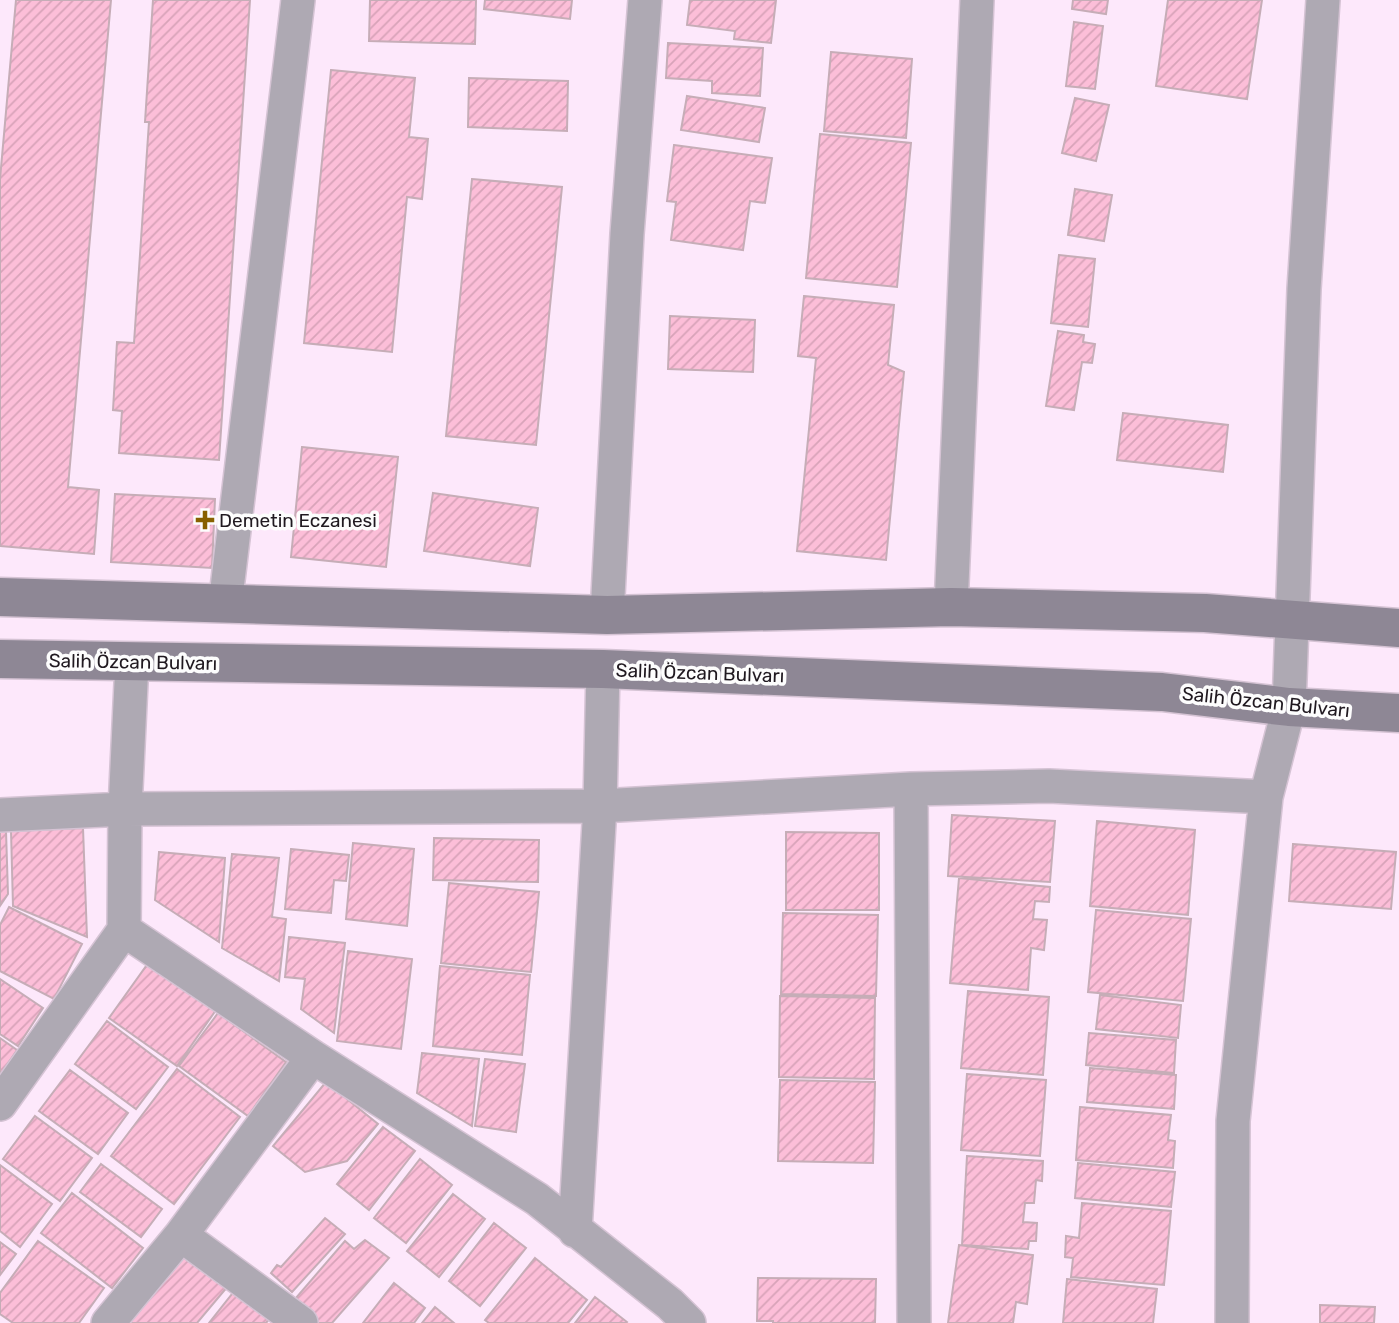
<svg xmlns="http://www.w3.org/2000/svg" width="1399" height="1323" viewBox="0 0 1399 1323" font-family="Rubik,sans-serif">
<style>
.building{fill:url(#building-hatch);stroke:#c6adb7;stroke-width:2}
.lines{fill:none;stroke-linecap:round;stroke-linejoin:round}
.minor-casing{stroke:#d5c3d4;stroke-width:36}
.secondary-casing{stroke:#d5c3d4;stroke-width:41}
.minor{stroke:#aea9b3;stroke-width:33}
.secondary{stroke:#8e8795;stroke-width:38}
.poi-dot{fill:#886100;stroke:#fdfdfd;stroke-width:2.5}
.labels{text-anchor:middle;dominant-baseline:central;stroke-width:7;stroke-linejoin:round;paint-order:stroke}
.poi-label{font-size:19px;fill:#201920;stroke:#fdfdfd;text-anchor:start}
.street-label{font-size:19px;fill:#201920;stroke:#fdfdfd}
</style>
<defs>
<pattern id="building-hatch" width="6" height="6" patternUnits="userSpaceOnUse" patternTransform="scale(1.75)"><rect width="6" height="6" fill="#fcbed8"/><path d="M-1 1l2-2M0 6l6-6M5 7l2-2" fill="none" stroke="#d8a3b9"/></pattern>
</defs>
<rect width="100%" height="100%" fill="#fde8fb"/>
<!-- building -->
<path class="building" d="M16,0H111L68,487L99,490L94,554L0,546V179Z
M153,0H250L219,460L119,453L122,411L113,410L117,342L134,343L149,122H145Z
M370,0H476L475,44L369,41Z
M485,0H572L570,19L484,9Z
M690,0H776L771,43L734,39L735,31L687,25Z
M1073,0H1108L1106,14L1072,9Z
M1168,0H1262L1247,99L1156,86Z
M1074,22L1103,26L1095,89L1066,86Z
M668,43L763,48L760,96L712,93V81L666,78Z
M831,52L912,59L906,138L824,131Z
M331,70L415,78L409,137L428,139L422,199L407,197L392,352L304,343Z
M469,78L568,81L567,131L468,127Z
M687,96L765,108L759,142L681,130Z
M1075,98L1109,105L1096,161L1062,153Z
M820,134L911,143L897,287L806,278Z
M674,145L772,158L765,203L750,201L743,250L671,240L676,202L667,201Z
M472,179L562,187L536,445L446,436Z
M1075,189L1112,195L1104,241L1068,235Z
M1059,255L1095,259L1088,327L1051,323Z
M804,296L894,305L888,365L904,372L886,560L797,551L816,358L798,356Z
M670,316L755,320L753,372L668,369Z
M1058,331L1084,335L1083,342L1095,344L1092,363L1082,362L1074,410L1046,406Z
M1123,413L1228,425L1223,472L1117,460Z
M302,447L398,457L386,567L291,557Z
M433,493L538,508L530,566L424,551Z
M115,494L215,499L212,568L111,562Z
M952,815L1055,821L1050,882L948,876Z
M1097,821L1195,830L1188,915L1090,906Z
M83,828L87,937L13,906L11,831Z
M6,831L8,894L0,906V832Z
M786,832L879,833V910H786Z
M434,838L539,840L538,882L433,880Z
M353,843L414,849L407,926L346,919Z
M1293,844L1396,852L1391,909L1289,901Z
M291,849L349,855L346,881L334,880L331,913L285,909Z
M159,852L225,858L219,942L155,900Z
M232,854L279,858L272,917L286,919L279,981L222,948Z
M959,878L1050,887L1049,902L1035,901L1033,919L1047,920L1044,950L1031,948L1028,990L950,983Z
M449,883L539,892L531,972L441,963Z
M9,907L82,944L54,999L0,971V925Z
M1096,910L1191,919L1183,1001L1088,992Z
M783,913L878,915L876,996L781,994Z
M289,937L345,943L334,1033L301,1009L305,979L285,977Z
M348,951L412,959L401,1049L337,1041Z
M149,962L216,1010L177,1066L109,1018Z
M440,966L530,975L522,1055L433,1046Z
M0,979L43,1008L18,1046L0,1034Z
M968,991L1049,997L1043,1075L961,1068Z
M1100,995L1181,1005L1178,1038L1096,1029Z
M780,996L875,998L874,1079L779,1077Z
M218,1013L286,1062L248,1116L179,1066Z
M107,1021L168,1067L136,1109L75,1064Z
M1089,1033L1176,1040L1174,1073L1086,1065Z
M0,1038L17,1050L0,1075Z
M422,1053L479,1059L472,1126L417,1093Z
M485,1059L525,1064L516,1132L475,1126Z
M1090,1068L1176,1075L1174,1109L1087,1102Z
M177,1069L240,1117L174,1204L111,1156Z
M70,1070L128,1113L98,1154L39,1111Z
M967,1074L1046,1080L1040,1156L961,1150Z
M780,1080L875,1082L873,1163L778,1161Z
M326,1082L378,1124L347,1161L305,1172L273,1146Z
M1080,1107L1171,1115L1168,1140L1175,1141L1173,1168L1076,1160Z
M35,1116L92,1158L60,1201L3,1159Z
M383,1127L415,1151L369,1210L337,1184Z
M967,1156L1043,1161L1042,1181L1036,1180L1034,1203H1025L1023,1222L1037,1223L1036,1241H1029L1028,1249L962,1245Z
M420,1159L452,1185L406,1243L374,1218Z
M1078,1163L1175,1172L1171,1207L1075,1198Z
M101,1164L162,1209L141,1237L80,1192Z
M0,1165L52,1204L20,1247L0,1231Z
M72,1193L143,1248L112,1288L41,1233Z
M453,1194L485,1219L439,1277L407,1251Z
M1082,1203L1171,1211L1164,1285L1071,1277L1073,1258L1065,1257L1066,1236L1079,1238Z
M325,1218L345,1234L292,1292L271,1273L277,1265L281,1267Z
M494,1223L526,1248L480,1306L449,1281Z
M365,1240L389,1258L332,1323H312L295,1299L345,1241L354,1249Z
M38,1241L104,1288L79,1323H13L0,1314V1293Z
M0,1242L16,1254L0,1275Z
M959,1245L1033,1255L1027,1304L1016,1302L1013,1323H948Z
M183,1248L228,1286L197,1323H119Z
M535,1258L587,1300L568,1323H489L485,1320Z
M758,1278L876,1279L875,1323H773V1321H757Z
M1067,1279L1157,1289L1153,1323H1063Z
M394,1283L425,1308L414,1323H363Z
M236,1289L271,1317L266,1323H209Z
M595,1297L627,1322L626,1323H575Z
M1320,1305L1375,1307L1374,1323H1320Z
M435,1307L454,1323H422Z"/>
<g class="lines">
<!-- minor casing -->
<g class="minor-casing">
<path id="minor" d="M225,605L298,0
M951,607L977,0
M607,615L627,234L645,0
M911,789L914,1323
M0,815L125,809L600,806L911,789L1049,786L1266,797
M124,930L125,809L132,662
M0,1104L124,930L313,1057L537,1199L670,1304L689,1323
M575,1231L600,806L603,669
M181,1235L301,1323
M108,1323L181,1235L313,1057
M1232,1323L1233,1121L1266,797L1289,707L1304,289L1323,0"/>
</g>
<!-- secondary casing -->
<g class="secondary-casing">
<path id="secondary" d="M0,597L607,615L951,607L1205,613L1399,628
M0,659L603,669L1162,692L1289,707L1399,713"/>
</g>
<!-- minor -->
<use href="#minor" class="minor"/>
<!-- secondary -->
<use href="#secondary" class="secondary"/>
</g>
<!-- markers -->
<path class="poi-dot" d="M201.5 509.5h7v7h7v7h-7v7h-7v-7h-7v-7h7z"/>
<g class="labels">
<!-- poi labels -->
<g class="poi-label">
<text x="219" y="520">Demetin Eczanesi</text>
</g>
<!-- street labels -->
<g class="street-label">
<text transform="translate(133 662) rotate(1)">Salih Özcan Bulvarı</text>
<text transform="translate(700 673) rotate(2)">Salih Özcan Bulvarı</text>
<text transform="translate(1266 702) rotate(6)">Salih Özcan Bulvarı</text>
</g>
</g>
</svg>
